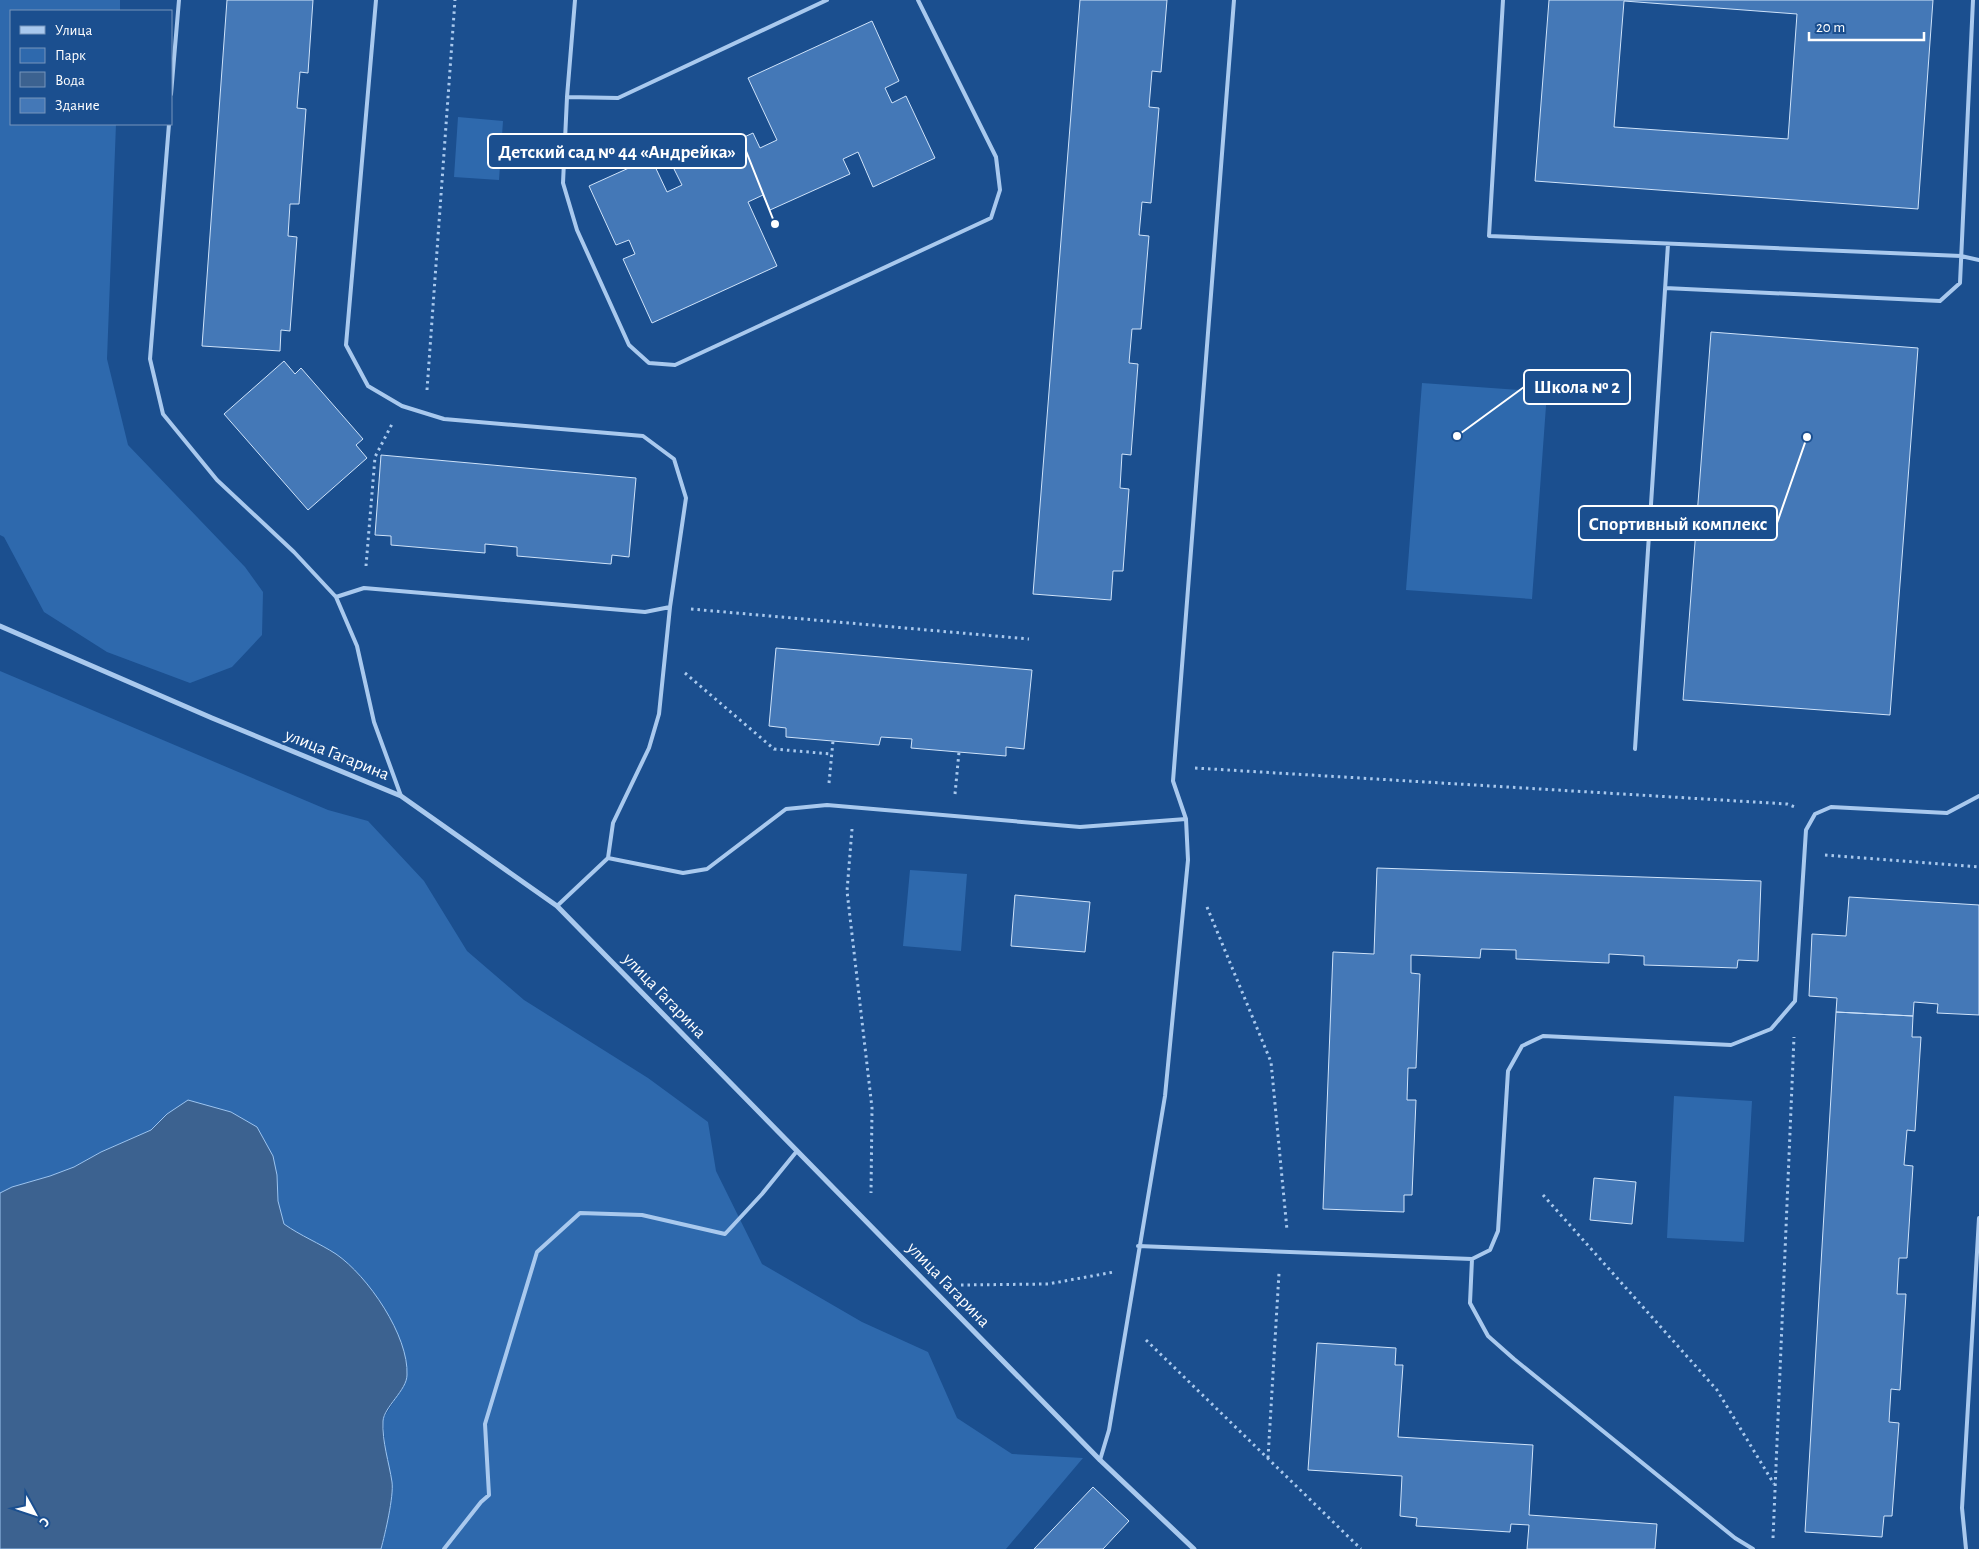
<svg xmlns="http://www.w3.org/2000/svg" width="1979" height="1549" viewBox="0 0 1979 1549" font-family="'Alegreya Sans',sans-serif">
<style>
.green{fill:#2e69ad}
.water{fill:#3c6290;stroke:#9cc4f0}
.building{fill:#4478b7;stroke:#cfe3fa;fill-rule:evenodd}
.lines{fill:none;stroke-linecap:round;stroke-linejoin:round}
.path{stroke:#a9c9ee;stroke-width:3;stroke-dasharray:2.5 4;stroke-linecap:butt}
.lane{stroke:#a9c9ee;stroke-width:4}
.street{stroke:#a9c9ee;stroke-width:5}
.labels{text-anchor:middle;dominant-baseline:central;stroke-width:4.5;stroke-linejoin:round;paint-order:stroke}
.street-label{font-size:18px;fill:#fff;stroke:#1b4f8f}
.leader{fill:none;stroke:#fff;stroke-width:2}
.callout-dot{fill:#fff;stroke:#1b4f8f;stroke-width:2}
.callout{fill:#1b4f8f;stroke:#fff;stroke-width:2}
.callout-label{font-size:19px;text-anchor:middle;font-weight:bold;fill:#fff}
</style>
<rect width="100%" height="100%" fill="#1b4f8f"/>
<!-- green -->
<path class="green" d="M0,0H120V11H11V124H116L107,359L128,445L245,567L263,592L262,635L232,667L190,683L107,652L44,612L4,537L0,535Z
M458,117L503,121L499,180L454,177Z
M1422,383L1547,392L1532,599L1406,590Z
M0,671L328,810L368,821L424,881L467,951L524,1000L648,1078L708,1122L716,1171L762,1264L862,1322L928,1352L957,1418L1012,1454L1083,1458L1006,1549H381L386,1530L392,1484L386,1458L383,1419L394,1401L337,1255L301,1236L284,1224L278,1201L277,1175L257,1127L231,1112L213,1108L167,1114L151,1130L101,1152L74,1167L50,1176L12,1187L0,1193Z
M910,870L967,874L961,951L903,946Z
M1674,1096L1752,1101L1744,1242L1667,1238Z"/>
<!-- water -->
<path class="water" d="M188,1100L231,1112L257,1127L273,1156L277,1175L278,1201L284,1224C301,1236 319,1243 336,1254C368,1276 409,1336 407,1375C407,1390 384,1407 383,1421C382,1442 389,1462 392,1482C394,1496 385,1534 381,1549H0V1193L12,1187L50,1176L74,1167L101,1152L151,1130L167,1114Z"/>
<!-- building -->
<path class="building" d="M227,0H313L308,73L300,72L297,108L306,109L299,204H290L288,236L297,237L290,331L281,330L280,351L202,346Z
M1080,0H1167L1161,72L1152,71L1149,107L1159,108L1151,203L1142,202L1139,235L1149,236L1141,329H1132L1129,363L1138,364L1131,455L1122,454L1120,488L1129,489L1123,571H1113L1111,600L1033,594Z
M1549,0H1933L1918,209L1535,181ZM1624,1L1797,14L1788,139L1614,127Z
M872,21L899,81L885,88L892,103L906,96L935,158L873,187L858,152L843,159L850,174L770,210L763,195L748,202L777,266L652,323L623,259L635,254L629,240L616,245L589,186L651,158L667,192L682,185L674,169L753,133L760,148L777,140L748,78Z
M1711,332L1918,348L1890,715L1683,700Z
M284,361L295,374L301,368L363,439L356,445L367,458L308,510L224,414Z
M381,455L636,478L629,557L612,555L611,564L517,556V547L485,544V553L391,545V536L375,535Z
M776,648L1032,670L1024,749L1006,747V756L911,748L912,739L881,737L879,745L786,737V728L769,726Z
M1377,868L1761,881L1758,961L1738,960L1737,968L1644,965V956L1609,954V963L1516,959V950L1481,949L1480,958L1411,955V973L1420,974L1416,1068H1408L1407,1100H1416L1412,1195H1404V1212L1323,1209L1333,952L1374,954Z
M1015,895L1090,902L1085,952L1011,946Z
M1849,897L1979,905V1015L1937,1013L1938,1004L1914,1002L1913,1016L1836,1012L1837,998L1809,996L1812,934L1846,936Z
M1836,1012L1913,1016L1912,1037H1921L1915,1131L1907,1130L1904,1165L1913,1166L1907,1258H1899L1897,1294H1906L1900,1390L1891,1389L1889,1422L1899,1423L1892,1516H1884L1882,1537L1805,1532Z
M1594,1178L1636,1182L1632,1224L1590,1220Z
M1317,1343L1396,1348L1395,1365H1403L1398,1437L1533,1445L1529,1515L1657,1524L1655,1549H1527L1529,1525L1511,1524L1510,1532L1416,1526L1417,1518L1400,1516L1402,1476L1308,1470Z
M1093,1487L1129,1521L1103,1549H1034Z"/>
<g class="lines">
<!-- path -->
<path class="path" d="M427,390L455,0
M366,566L375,457L392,424
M691,609L1029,639
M685,673L774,749L831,754
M1195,768L1787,804L1795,807
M829,783L833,741
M955,794L959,752
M852,829L847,891L872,1108L871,1193
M1825,855L1979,867
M1207,907L1271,1062L1287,1230
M1543,1195L1717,1390L1774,1484
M961,1285L1048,1284L1114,1272
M1146,1340L1361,1549
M1268,1458L1279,1273
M1773,1538L1794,1037"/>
<!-- lane -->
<path class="lane" d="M376,0L346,345L368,386L402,406L444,419L643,436L674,459L686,498L670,607L659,714L649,748L613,823L608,858
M575,0L567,97L563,183L577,230L629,345L649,363L675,365L991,218L1000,190L996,157L918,0
M1503,0L1489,236L1961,256L1979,260
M171,94L179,0
M567,97L618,98L827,0
M169,124L150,359L163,414L217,480L294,552L336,597L357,646L374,722L401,796
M1665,288L1940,301L1960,283L1973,0
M336,597L364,588L645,612L670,607
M1635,749L1668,244
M557,906L608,858L683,873L707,869L786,809L827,805L1080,827L1186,819
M1138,1246L1472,1259
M1100,1460L1109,1430L1165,1096L1188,860L1186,819L1173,781L1234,0
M444,1549L481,1502L489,1495L485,1424L537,1252L580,1213L642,1215L725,1234L762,1194L797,1151
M1753,1549L1735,1538L1514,1359L1488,1336L1470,1303L1472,1259L1490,1250L1498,1231L1508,1071L1522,1046L1543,1036L1731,1045L1771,1029L1795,1001L1806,830L1815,814L1831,807L1947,813L1979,796
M1966,1549L1962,1508L1979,1218"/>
<!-- street -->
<path class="street" d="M0,626L212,718L401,796L557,906L1100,1460L1194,1549"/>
</g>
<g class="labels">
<!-- street labels -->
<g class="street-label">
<text transform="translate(337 755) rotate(22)">улица Гагарина</text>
<text transform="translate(664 996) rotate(46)">улица Гагарина</text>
<text transform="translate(948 1285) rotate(46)">улица Гагарина</text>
</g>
</g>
<!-- callouts -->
<path class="leader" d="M775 224L746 151M1457 436L1524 387M1807 437L1777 523"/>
<g class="callout-dot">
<circle cx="775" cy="224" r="5"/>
<circle cx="1457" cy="436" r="5"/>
<circle cx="1807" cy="437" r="5"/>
</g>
<g class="callout">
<rect x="488" y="134" width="258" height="34" rx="5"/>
<rect x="1524" y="370" width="106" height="34" rx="5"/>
<rect x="1579" y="506" width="198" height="34" rx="5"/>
</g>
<g class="callout-label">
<text x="617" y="158">Детский сад № 44 «Андрейка»</text>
<text x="1577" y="393">Школа № 2</text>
<text x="1678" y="530">Спортивный комплекс</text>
</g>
<!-- legend -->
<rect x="10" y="10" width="162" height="115" fill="#1b4f8f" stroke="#7695bc"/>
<rect x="20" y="26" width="25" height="8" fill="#a9c9ee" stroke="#7695bc"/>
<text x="55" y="35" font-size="15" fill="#ffffff">Улица</text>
<rect x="20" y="48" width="25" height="15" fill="#2e69ad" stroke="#7695bc"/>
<text x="55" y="60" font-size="15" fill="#ffffff">Парк</text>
<rect x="20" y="72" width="25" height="15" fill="#3c6290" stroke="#7695bc"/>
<text x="55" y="85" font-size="15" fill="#ffffff">Вода</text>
<rect x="20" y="98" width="25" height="15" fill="#4478b7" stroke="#7695bc"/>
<text x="55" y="110" font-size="15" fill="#ffffff">Здание</text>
<!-- north arrow -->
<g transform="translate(35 1514) rotate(130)" stroke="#1b4f8f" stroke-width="4" paint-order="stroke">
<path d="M0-4L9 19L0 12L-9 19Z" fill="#ffffff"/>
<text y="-8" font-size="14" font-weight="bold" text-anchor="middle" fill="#ffffff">С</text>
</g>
<!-- scale -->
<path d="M1809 32v8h115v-8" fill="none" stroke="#ffffff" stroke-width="2.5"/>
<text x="1816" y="32" font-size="15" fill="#ffffff" stroke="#1b4f8f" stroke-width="4" paint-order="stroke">20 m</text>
</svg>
